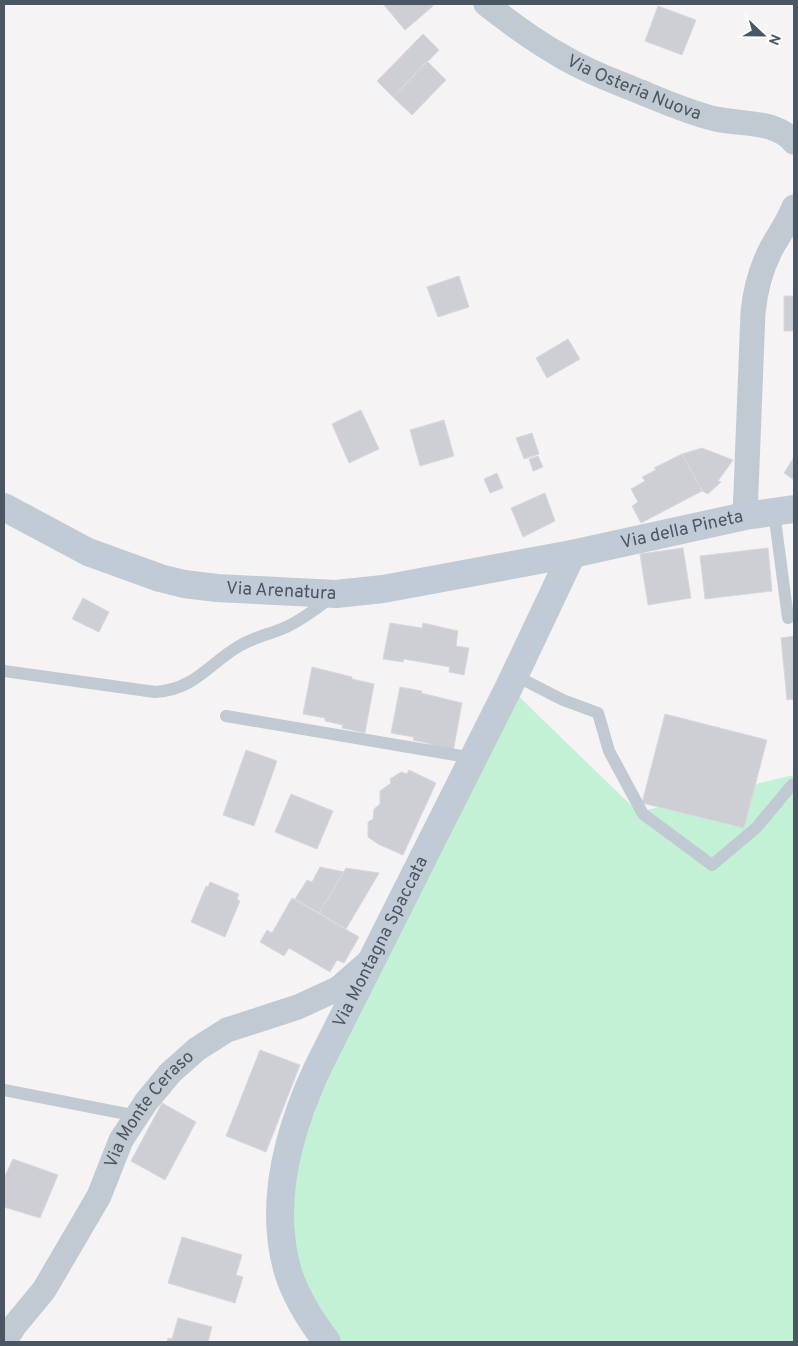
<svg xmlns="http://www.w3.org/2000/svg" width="798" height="1346" viewBox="0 0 798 1346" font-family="Overpass,sans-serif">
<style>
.green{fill:#c3f1d5}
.building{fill:#cdcfd5;stroke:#d7d9de}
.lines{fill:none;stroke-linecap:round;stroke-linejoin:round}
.lane{stroke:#c1cad2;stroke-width:12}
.street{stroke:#c1cad2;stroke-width:25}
.secondary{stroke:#c1cbd6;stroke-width:28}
.labels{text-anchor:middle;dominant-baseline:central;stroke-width:4;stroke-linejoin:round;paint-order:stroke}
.street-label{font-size:18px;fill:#4a5661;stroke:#fff}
</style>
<rect width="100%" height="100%" fill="#f5f3f3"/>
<!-- green -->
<path class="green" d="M509,687L638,812L794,775V1342H327L296,1292L288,1157Z"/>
<!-- building -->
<path class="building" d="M385,4H431L433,6L405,30L384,5Z
M658,6L696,20L682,55L645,41Z
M423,34L439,50L393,97L377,81Z
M427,61L446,80L412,115L393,97Z
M459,276L469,307L438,317L427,287Z
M784,296H794V331H784Z
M568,339L580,359L547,378L536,358Z
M361,410L379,449L349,463L332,424Z
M444,420L454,456L420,466L410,430Z
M532,433L539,454L524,459L516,438Z
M702,448L733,460L718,481L721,482L708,494L702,491L682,454Z
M682,454L702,491L641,523L632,506L638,502L631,489L645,481L642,477L656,470L654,468Z
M538,456L543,467L533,471L529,459Z
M794,457V480L784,473Z
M497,473L503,488L490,493L484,479Z
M545,493L555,521L523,537L511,508Z
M683,548L691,598L648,605L640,554Z
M768,548L772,591L705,599L700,556Z
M83,598L109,612L99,632L72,619Z
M390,623L422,628L423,623L458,631L456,646L469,648L464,675L449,672L450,667L404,659L403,662L383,659Z
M794,636V699L787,700L781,638Z
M312,667L352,677V679L374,684L365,733L342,728L343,725L325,721V718L303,714Z
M400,687L422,691L421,693L462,703L453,752L430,747L431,744L413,740L414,737L391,733Z
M665,714L767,740L744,828L642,803Z
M246,750L277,761L254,826L223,815Z
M409,770L436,783L403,855L378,844L368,837V822L373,819L374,809L380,804V791L391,783L390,779L401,772L407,774Z
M291,794L333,811L317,849L275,832Z
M320,867L344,872L319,913L295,899L307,880L312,882Z
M346,868L379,873L346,929L319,913Z
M210,882L239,894L237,899L240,901L225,937L191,922L206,886L208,887Z
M292,898L359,937L344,963L337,960L330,972L289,948L284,956L260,942L267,930L272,933Z
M260,1050L300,1065L266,1152L226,1136Z
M162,1103L196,1122L165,1180L131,1161Z
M13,1159L58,1175L40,1218L4,1207V1178Z
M182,1237L242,1255L236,1275L243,1277L235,1303L168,1283Z
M178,1318L212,1327L208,1342H167L168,1338L172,1339Z"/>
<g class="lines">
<!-- lane -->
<path class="lane" d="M774,512L788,618
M4,671L155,692C195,690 210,662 241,645C255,637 270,634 284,628C301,621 317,608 332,597
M514,675L563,700L598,713L609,751L643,814L712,865L756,828L792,785L794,786
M226,716L473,758
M4,1090L137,1116"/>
<!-- street -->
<g class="street">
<path id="s1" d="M486,4C509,22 533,40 558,54C584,70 613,81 641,92C665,102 690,113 716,119C743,125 775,120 794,142"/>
<path d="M745,516L753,313C755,290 761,269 771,249C779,235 788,222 794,207"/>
<path id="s2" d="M4,1342L15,1325L44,1290L99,1196L121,1140L146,1102L170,1073L197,1049L227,1030L298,1007L339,988L371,960"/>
</g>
<!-- secondary -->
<g class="secondary">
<path id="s3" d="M4,507L88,552L160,578L184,584L217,588L336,594L383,589L572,554L745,516L794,509"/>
<path id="s4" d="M327,1342C311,1321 296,1298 288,1272C268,1204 289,1129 318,1067L509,687L572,554"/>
</g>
</g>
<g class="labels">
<!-- street labels -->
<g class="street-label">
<text stroke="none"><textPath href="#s1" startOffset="171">Via Osteria Nuova</textPath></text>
<text stroke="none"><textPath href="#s3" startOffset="701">Via della Pineta</textPath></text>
<text stroke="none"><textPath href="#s3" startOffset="294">Via Arenatura</textPath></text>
<text stroke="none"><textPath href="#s4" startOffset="432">Via Montagna Spaccata</textPath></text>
<text stroke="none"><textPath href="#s2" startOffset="276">Via Monte Ceraso</textPath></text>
</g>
</g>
<!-- border -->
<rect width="798" height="1346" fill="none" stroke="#4a5661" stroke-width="10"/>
<!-- north arrow -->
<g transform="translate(763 35) rotate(112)" stroke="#ffffff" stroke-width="4" paint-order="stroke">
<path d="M0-4L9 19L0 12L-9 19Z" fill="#4a5661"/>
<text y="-8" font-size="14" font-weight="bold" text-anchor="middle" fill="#4a5661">N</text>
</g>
</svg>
